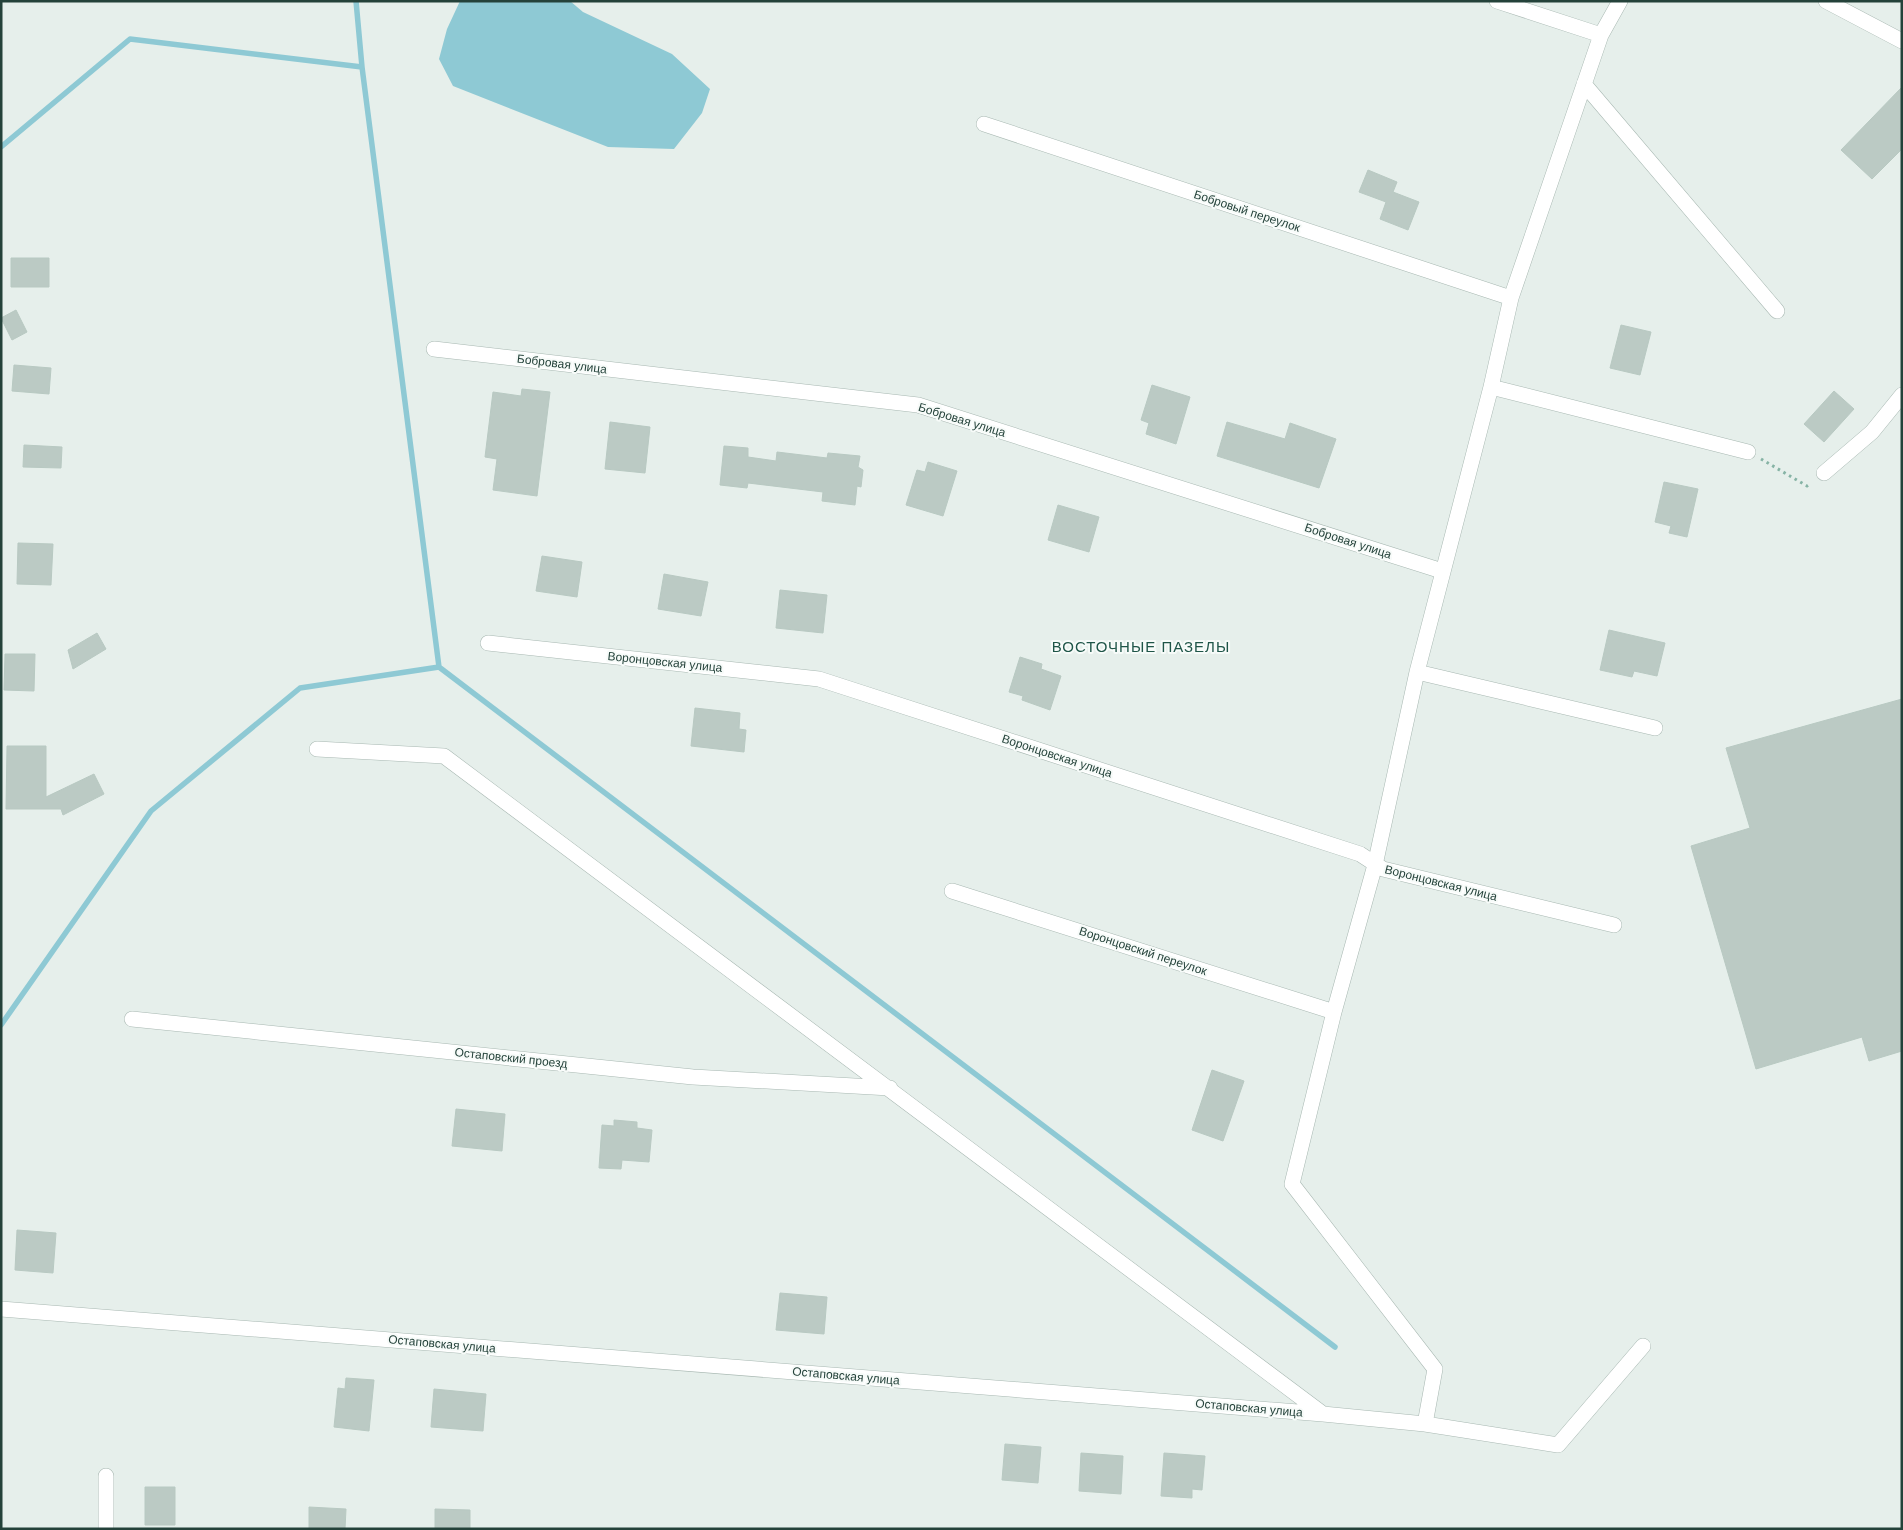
<svg xmlns="http://www.w3.org/2000/svg" width="1903" height="1530" viewBox="0 0 1903 1530" font-family="Helvetica,sans-serif">
<style>
.water{fill:#8ec9d4}
.lines{fill:none;stroke-linecap:round;stroke-linejoin:round}
.stream{stroke:#8ec9d4;stroke-width:5.5}
.building{fill:#bbcac4;stroke:#b8c9c2}
.street-casing{stroke:#a8b8b2;stroke-width:16}
.path{stroke:#86b3a5;stroke-width:3;stroke-dasharray:2.5 4;stroke-linecap:butt}
.street{stroke:#fff;stroke-width:15}
.labels{text-anchor:middle;dominant-baseline:central;stroke-width:4;stroke-linejoin:round;paint-order:stroke}
.street-label{font-size:12px;fill:#24423a;stroke:#f7fbf9}
.quarter-label{font-size:15px;letter-spacing:1px;fill:#1f5548;stroke:#f7fbf9}
</style>
<rect width="100%" height="100%" fill="#e6efeb"/>
<!-- water -->
<path class="water" d="M460,1H570L583,12L672,54L710,89L702,113L674,149L608,147L453,86L439,59L447,29Z"/>
<g class="lines">
<!-- stream -->
<path class="stream" d="M356,1L362,67L439,667L1335,1347
M1,147L130,39L362,67
M1,1025L151,811L300,688L439,667"/>
</g>
<!-- building -->
<path class="building" d="M1902,87V149L1872,179L1841,150Z
M1368,170L1397,182L1393,192L1419,202L1408,230L1380,219L1386,202L1359,192Z
M11,258H49V287H11Z
M16,310L27,332L12,340L1,318Z
M1621,325L1651,332L1640,375L1610,368Z
M14,365L51,368L49,394L12,391Z
M1152,385L1190,397L1176,444L1146,434L1149,423L1141,420Z
M522,389L550,392L537,496L493,490L497,459L485,457L493,392L521,396Z
M1834,391L1854,409L1824,442L1804,424Z
M610,422L650,427L645,473L605,469Z
M1227,422L1285,439L1290,423L1336,439L1319,488L1217,456Z
M24,445L62,447L61,468L23,467Z
M724,446L748,448V457L776,461L777,452L827,458L828,453L860,456L858,467L863,470L861,487L857,486L855,505L822,501L823,492L748,483L747,488L720,485Z
M928,462L957,471L943,516L906,505L917,470L925,472Z
M1664,482L1698,489L1687,537L1669,533L1671,526L1655,522Z
M1058,505L1099,517L1089,552L1048,540Z
M18,543L53,544L51,585L17,584Z
M542,556L582,562L577,597L536,591Z
M664,574L708,582L701,616L658,609Z
M780,590L827,595L823,633L776,628Z
M1609,630L1665,643L1657,676L1634,671L1632,677L1600,670Z
M97,633L106,649L73,669L68,650Z
M5,654H35L34,691L4,690Z
M1020,657L1042,664L1041,669L1061,676L1050,710L1022,700L1023,696L1009,692Z
M1902,699V1051L1869,1061L1862,1037L1756,1069L1691,846L1750,828L1726,748Z
M695,708L740,713L739,729L746,730L744,752L691,746Z
M7,746H46V797L94,774L104,794L63,815L61,809H6Z
M1212,1070L1244,1081L1223,1141L1192,1130Z
M456,1109L505,1114L502,1151L452,1146Z
M614,1120L637,1122V1128L652,1130L649,1162L622,1160L621,1169L599,1168L602,1125L614,1126Z
M17,1230L56,1233L53,1273L15,1270Z
M780,1293L827,1297L824,1334L776,1330Z
M346,1378L374,1380L369,1431L334,1427L338,1388L345,1389Z
M434,1389L486,1394L483,1431L431,1427Z
M1005,1444L1041,1447L1038,1483L1002,1480Z
M1081,1453L1123,1456L1121,1494L1079,1491Z
M1164,1453L1205,1456L1202,1490L1192,1489V1498L1161,1496Z
M145,1487H175V1525H145Z
M309,1507L346,1509L345,1529H309Z
M435,1509L470,1510V1529H435Z"/>
<g class="lines">
<!-- street casing -->
<g class="street-casing">
<path id="street" d="M1497,1L1601,35
M1826,1L1902,41
M1584,84L1777,311
M984,124L1511,298
M434,349L918,405L1442,571
M1491,387L1748,452
M1824,473L1872,432L1902,395
M488,643L819,679L1360,854L1383,869L1614,925
M1417,672L1655,728
M317,749L444,756L1323,1414
M952,891L1334,1012
M132,1019L693,1077L890,1088
M1,1309L1323,1414L1425,1424L1558,1445L1643,1346
M1425,1424L1435,1369L1292,1184L1334,1012L1375,865L1417,672L1491,387L1511,298L1601,35L1620,1
M106,1529V1476"/>
</g>
<!-- path -->
<path class="path" d="M1761,459L1807,486L1811,483"/>
<!-- street -->
<use href="#street" class="street"/>
</g>
<g class="labels">
<!-- street labels -->
<g class="street-label">
<text transform="translate(1247 211) rotate(18)">Бобровый переулок</text>
<text transform="translate(562 364) rotate(7)">Бобровая улица</text>
<text transform="translate(962 420) rotate(17)">Бобровая улица</text>
<text transform="translate(1348 541) rotate(18)">Бобровая улица</text>
<text transform="translate(665 662) rotate(6)">Воронцовская улица</text>
<text transform="translate(1057 756) rotate(18)">Воронцовская улица</text>
<text transform="translate(1441 883) rotate(14)">Воронцовская улица</text>
<text transform="translate(1143 951) rotate(18)">Воронцовский переулок</text>
<text transform="translate(511 1058) rotate(6)">Остаповский проезд</text>
<text transform="translate(442 1344) rotate(5)">Остаповская улица</text>
<text transform="translate(846 1376) rotate(5)">Остаповская улица</text>
<text transform="translate(1249 1408) rotate(5)">Остаповская улица</text>
</g>
<!-- quarter labels -->
<g class="quarter-label">
<text x="1141" y="646">ВОСТОЧНЫЕ ПАЗЕЛЫ</text>
</g>
</g>
<!-- border -->
<rect width="1903" height="1530" fill="none" stroke="#24423a" stroke-width="5"/>
</svg>
